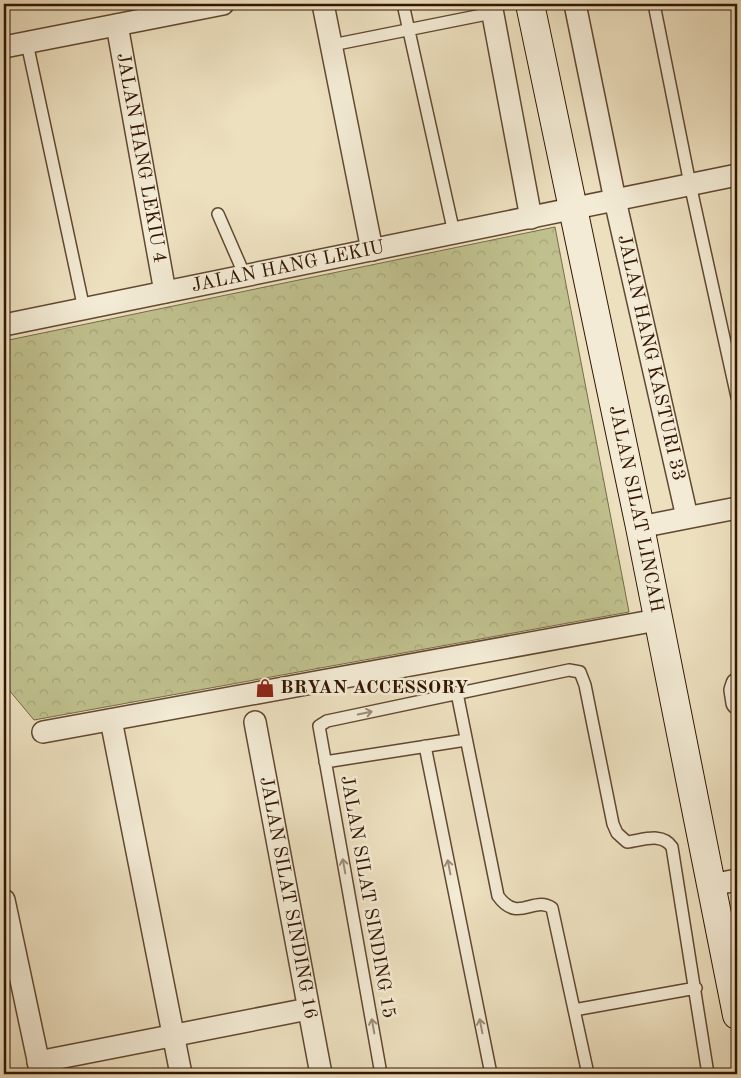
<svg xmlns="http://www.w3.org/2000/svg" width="741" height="1078" viewBox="0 0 741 1078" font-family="'Old Standard TT',serif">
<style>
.forest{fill:url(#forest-crowns);stroke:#796b48}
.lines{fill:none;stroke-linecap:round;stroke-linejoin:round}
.lane-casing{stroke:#624831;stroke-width:14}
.street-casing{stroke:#624831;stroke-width:24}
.secondary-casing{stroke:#331602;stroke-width:30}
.lane{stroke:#f3ebd5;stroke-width:11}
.street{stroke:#f3ebd5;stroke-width:21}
.secondary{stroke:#f3ebd5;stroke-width:28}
.oneway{stroke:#9d8b76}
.labels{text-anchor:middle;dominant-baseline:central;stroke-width:5;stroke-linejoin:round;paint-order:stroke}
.street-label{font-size:19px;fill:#331602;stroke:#f3ebd5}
.poi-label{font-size:19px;font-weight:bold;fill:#331602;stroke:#f3ebd5;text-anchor:start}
</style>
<defs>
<pattern id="forest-crowns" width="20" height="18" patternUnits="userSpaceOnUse" patternTransform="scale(1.25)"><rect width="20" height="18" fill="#bfc08d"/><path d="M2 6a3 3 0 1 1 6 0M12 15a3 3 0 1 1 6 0" fill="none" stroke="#a5a478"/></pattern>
</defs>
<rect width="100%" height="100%" fill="#ede0bf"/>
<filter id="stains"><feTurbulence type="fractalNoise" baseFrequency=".004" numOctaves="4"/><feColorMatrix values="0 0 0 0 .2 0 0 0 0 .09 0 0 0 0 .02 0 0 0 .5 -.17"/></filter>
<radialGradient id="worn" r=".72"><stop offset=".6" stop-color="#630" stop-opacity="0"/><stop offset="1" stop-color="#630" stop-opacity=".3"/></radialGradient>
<!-- forest -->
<path class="forest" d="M555,227L629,612L34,720L4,684V341Z"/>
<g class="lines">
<!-- lane casing -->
<g class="lane-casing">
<path id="lane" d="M403,4L454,233
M654,4L690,184L737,397
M27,43L84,309
M332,45L492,13
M218,214L245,276
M457,693L498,896C518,924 534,895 552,908L588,1074
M425,746L491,1074
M325,762L466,740
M574,1010L696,988
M381,1074L319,726L327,721L569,670L580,672L585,685L613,824L617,833L627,842C643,840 662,832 672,847L708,1074"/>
</g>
<!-- street casing -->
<g class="street-casing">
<g id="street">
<path d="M323,4L372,250"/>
<path d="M491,4L531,218"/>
<path id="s1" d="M575,4L615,200L687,517"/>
<path id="s2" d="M117,25L165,292"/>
<path d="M4,47L223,4"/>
<path id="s3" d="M4,325L737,175"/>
<path d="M640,527L737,508"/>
<path d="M737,684L735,690L737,703"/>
<path d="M111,720L181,1074"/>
<path id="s4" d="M255,722L321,1074"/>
<path d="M43,732L657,620"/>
<path d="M711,885L737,880"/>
<path d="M4,900L41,1074"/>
<path d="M38,1062L308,1009"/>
</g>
</g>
<!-- secondary casing -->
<g class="secondary-casing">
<g id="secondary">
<path id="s5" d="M530,4L640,527L737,1015"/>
</g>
</g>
<!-- lane -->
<use href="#lane" class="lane"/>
<!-- street -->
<use href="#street" class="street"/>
<!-- secondary -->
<use href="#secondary" class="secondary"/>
</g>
<!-- one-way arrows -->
<defs><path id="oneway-shaft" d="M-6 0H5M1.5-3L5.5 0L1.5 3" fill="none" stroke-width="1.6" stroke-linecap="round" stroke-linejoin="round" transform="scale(1.25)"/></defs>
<g class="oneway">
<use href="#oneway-shaft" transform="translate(365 713) rotate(-12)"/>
<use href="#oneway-shaft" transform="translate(344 866) rotate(-100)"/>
<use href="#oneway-shaft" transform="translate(449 867) rotate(-101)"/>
<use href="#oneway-shaft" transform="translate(373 1026) rotate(-100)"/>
<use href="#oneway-shaft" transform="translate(481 1026) rotate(-101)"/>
</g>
<!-- icons -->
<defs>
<g id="shop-bare" transform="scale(1.5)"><path d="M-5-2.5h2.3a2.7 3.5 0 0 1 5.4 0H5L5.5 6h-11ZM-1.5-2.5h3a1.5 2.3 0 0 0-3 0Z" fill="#8f2418" stroke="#f3ebd5" stroke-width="2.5" paint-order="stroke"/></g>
</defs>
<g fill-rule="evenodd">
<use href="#shop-bare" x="265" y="688"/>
</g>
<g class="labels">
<!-- street labels -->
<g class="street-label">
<text stroke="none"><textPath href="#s2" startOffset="135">JALAN HANG LEKIU 4</textPath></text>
<text stroke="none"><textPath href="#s3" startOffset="290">JALAN HANG LEKIU</textPath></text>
<text stroke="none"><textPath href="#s1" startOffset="362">JALAN HANG KASTURI 33</textPath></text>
<text stroke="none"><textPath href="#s5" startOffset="516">JALAN SILAT LINCAH</textPath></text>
<text transform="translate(367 897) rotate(80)">JALAN SILAT SINDING 15</text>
<text stroke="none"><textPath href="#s4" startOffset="179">JALAN SILAT SINDING 16</textPath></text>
</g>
<!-- poi labels -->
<g class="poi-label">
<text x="280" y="688">BRYAN ACCESSORY</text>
</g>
</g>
<!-- margin -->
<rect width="741" height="1078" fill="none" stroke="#ede0bf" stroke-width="20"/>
<rect x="5" y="5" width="731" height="1068" fill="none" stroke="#331602" stroke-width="2.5"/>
<rect x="10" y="10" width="721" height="1058" fill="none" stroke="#331602"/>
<rect width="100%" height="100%" filter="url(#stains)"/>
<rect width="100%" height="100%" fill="url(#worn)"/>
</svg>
